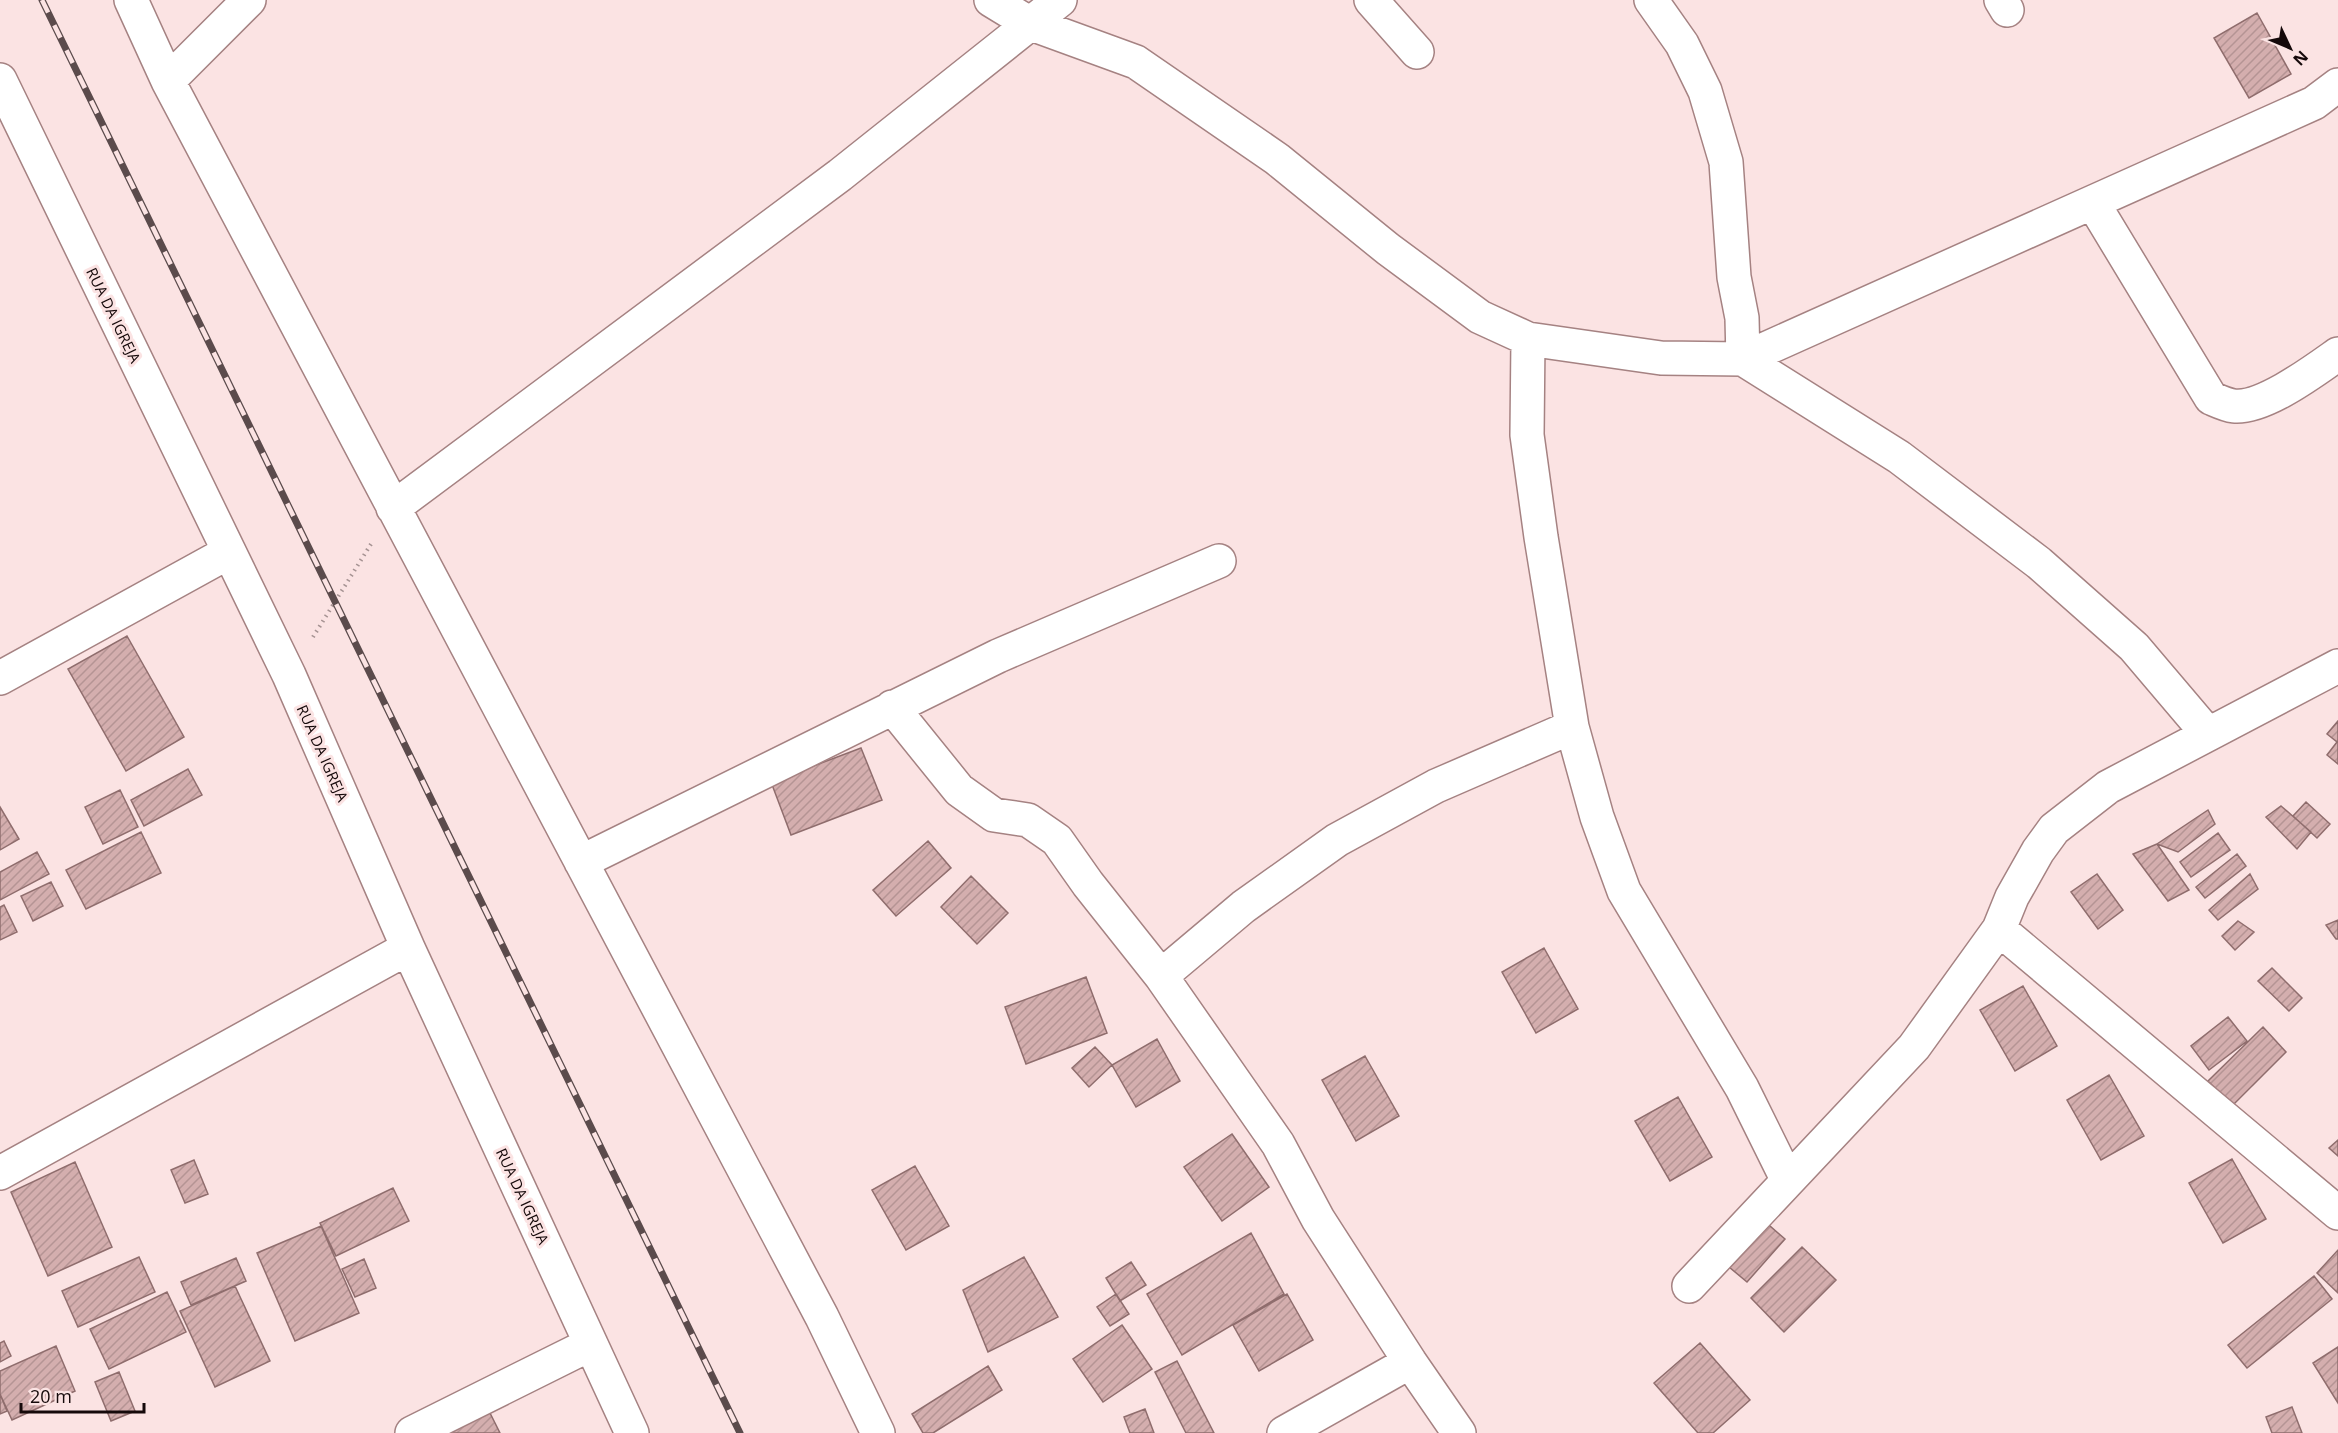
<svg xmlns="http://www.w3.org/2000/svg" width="2338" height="1433" viewBox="0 0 2338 1433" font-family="'Open Sans',sans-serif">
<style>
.building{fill:url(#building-hatch);stroke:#8f6d6d;stroke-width:1.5}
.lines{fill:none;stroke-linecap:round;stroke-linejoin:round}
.minor-casing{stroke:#a58282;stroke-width:36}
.path{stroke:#a69393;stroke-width:4;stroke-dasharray:1.5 4.5;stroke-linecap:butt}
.minor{stroke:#fff;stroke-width:33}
.rail-casing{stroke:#5b4b4c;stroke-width:7}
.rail{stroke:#fbe3e3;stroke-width:4.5;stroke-dasharray:14;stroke-linecap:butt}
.labels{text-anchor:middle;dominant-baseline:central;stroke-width:6;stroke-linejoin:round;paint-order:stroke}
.street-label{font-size:15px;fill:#15090a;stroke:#fbe3e3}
</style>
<defs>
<pattern id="building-hatch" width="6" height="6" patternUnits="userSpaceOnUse" patternTransform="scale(1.5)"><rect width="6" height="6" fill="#d4aeae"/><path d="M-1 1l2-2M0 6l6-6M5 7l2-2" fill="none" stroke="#b59494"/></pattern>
</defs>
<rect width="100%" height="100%" fill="#fbe3e3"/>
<!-- building -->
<path class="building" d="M2257,13L2291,74L2249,98L2214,38Z
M127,636L184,737L126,771L68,669Z
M2338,721V764L2327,755L2337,742L2327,734Z
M861,748L882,800L791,835L771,782Z
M188,769L202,795L144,826L131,800Z
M120,790L138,827L103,844L85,807Z
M2306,802L2330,824L2317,838L2293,816Z
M2281,806L2311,832L2297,849L2266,817Z
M0,807L19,839L0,850Z
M2208,810L2215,824L2178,852L2157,844Z
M141,832L161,873L86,909L66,870Z
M2218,833L2230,850L2191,877L2180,862Z
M928,841L951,868L896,916L873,890Z
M2157,844L2189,890L2168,901L2133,854Z
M37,852L49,874L0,900V872Z
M2237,854L2246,866L2205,898L2196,887Z
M2097,874L2123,910L2098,929L2071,892Z
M2250,874L2258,889L2218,920L2209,910Z
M971,876L1008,913L977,944L941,907Z
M51,882L63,906L33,921L21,896Z
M4,905L17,932L0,940V907Z
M2338,920V939H2336L2326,925Z
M2238,921L2254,932L2235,950L2222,936Z
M1544,948L1578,1009L1536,1033L1502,972Z
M2272,968L2302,998L2289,1011L2258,981Z
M1086,977L1107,1033L1026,1064L1005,1007Z
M2023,986L2057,1046L2015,1071L1980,1010Z
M2228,1017L2247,1041L2209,1070L2191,1046Z
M2263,1027L2286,1052L2232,1106L2208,1081Z
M1157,1039L1180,1081L1136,1107L1112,1065Z
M1095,1047L1112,1065L1089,1087L1072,1068Z
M1365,1056L1399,1116L1356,1141L1322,1080Z
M2109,1075L2144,1136L2101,1160L2067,1100Z
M1678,1097L1712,1157L1670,1181L1635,1121Z
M1232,1134L1269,1187L1222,1221L1184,1167Z
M2338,1140V1156L2329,1148Z
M2232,1159L2266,1219L2223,1243L2189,1183Z
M194,1160L208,1194L185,1203L171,1170Z
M75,1162L112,1247L48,1276L11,1192Z
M915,1166L949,1226L906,1250L872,1190Z
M393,1188L409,1221L336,1256L320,1223Z
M1762,1219L1785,1239L1747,1282L1723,1262Z
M321,1226L359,1313L295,1341L257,1253Z
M1251,1233L1284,1294L1182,1355L1147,1294Z
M1802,1247L1836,1280L1784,1332L1751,1298Z
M2338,1250V1293L2317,1273Z
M139,1257L155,1292L78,1327L62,1291Z
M1024,1257L1058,1317L988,1352L963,1290Z
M236,1258L246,1281L191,1305L181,1282Z
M364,1259L376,1288L355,1297L342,1269Z
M1131,1262L1146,1285L1120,1301L1106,1278Z
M2314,1276L2332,1299L2247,1368L2228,1345Z
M235,1286L270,1361L215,1387L180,1311Z
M167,1292L186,1332L109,1369L90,1329Z
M1116,1294L1129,1314L1110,1326L1097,1307Z
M1287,1294L1313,1340L1259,1371L1233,1325Z
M1122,1325L1152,1369L1103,1402L1073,1359Z
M4,1341L11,1356L0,1362V1343Z
M1700,1343L1750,1400L1713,1433H1698L1654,1383Z
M56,1346L75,1391L12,1420L0,1394V1371Z
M2338,1347V1403L2313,1363Z
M1177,1361L1214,1433H1186L1155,1372Z
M988,1366L1002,1390L933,1433H923L912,1414Z
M119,1372L135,1411L111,1421L95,1382Z
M0,1394L7,1411L0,1414Z
M486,1405L500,1433H436Z
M2292,1407L2302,1433H2272L2266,1417Z
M1145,1409L1154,1433H1130L1124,1417Z"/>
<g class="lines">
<!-- minor casing -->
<g class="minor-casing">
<path id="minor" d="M131,0L168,81L822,1317L878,1433
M991,0L1029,23L1136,62L1277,159L1388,249L1480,317L1528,339L1661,358L1743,359L2314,103L2338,85
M1371,0L1417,52
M1651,0L1682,44L1705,91L1726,162L1734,277L1742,318L1743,359
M2001,0L2007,10
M0,80L289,675L408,948L632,1433
M168,81L249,0
M2093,203L2211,398C2218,401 2226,405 2234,406C2263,409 2314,371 2338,354
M1528,339L1527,435L1541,537L1572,727L1597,817L1624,891L1742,1088L1787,1179
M1743,359L1899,457L2039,563L2134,647L2207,733
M393,508L840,175L1060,0
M0,678L229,552
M892,707L959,790L994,815L1028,820L1057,840L1088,884L1161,976L1278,1144L1318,1219L1410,1362L1459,1433
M581,862L998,656L1219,561
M1999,929L2338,1213
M1161,976L1243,907L1337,840L1436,786L1572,727
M0,1173L408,948
M1689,1286L1914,1047L1999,929L2012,897L2038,851L2054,829L2108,787L2338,666
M412,1433L591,1344
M1284,1433L1410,1362"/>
</g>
<!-- path -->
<path class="path" d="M313,637L371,544"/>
<!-- minor -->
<use href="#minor" class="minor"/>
<!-- rail casing -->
<g class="rail-casing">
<path id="rail" d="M42,0L740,1433"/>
</g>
<!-- rail -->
<use href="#rail" class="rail"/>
</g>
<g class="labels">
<!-- street labels -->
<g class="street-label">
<text transform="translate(114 315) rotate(64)">RUA DA IGREJA</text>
<text transform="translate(323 753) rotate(66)">RUA DA IGREJA</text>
<text transform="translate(523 1196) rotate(65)">RUA DA IGREJA</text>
</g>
</g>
<!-- north arrow -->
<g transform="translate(2290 48) rotate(134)" stroke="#fbe3e3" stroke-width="4.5" paint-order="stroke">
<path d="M0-4.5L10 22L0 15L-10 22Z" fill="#15090a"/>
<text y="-9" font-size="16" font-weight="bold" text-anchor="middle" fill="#15090a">N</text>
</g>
<!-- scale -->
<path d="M21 1403v9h123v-9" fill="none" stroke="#15090a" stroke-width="3"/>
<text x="30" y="1403" font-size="18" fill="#15090a" stroke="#fbe3e3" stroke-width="4.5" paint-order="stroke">20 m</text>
</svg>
